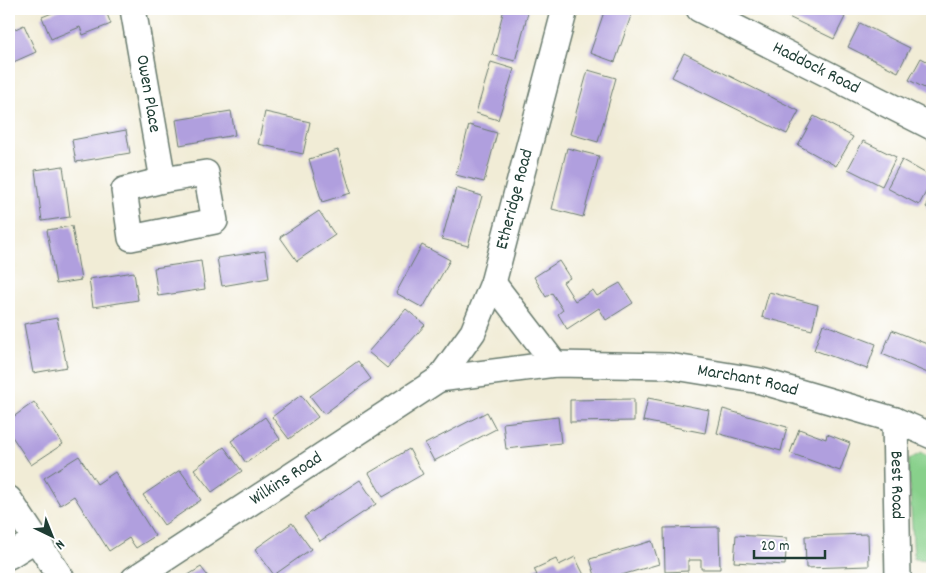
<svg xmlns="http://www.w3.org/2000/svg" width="941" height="588" viewBox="0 0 941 588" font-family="Dekko,sans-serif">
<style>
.green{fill:#88d08b;stroke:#548660}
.building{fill:#b09fde}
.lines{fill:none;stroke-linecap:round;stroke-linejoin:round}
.street-casing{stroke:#687a6d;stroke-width:28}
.street{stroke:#fff;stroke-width:25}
.labels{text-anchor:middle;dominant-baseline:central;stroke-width:4;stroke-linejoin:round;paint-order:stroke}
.street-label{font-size:18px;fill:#1f3d34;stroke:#fff}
</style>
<rect width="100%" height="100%" fill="#fff"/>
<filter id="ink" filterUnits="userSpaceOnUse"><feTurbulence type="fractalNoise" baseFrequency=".02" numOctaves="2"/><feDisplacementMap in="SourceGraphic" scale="10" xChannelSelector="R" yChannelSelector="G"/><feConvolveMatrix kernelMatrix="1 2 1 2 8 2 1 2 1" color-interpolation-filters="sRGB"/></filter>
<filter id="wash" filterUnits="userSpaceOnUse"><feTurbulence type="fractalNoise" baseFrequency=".0096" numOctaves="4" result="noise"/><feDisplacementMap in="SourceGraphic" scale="20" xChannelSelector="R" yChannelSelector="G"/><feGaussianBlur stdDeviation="1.12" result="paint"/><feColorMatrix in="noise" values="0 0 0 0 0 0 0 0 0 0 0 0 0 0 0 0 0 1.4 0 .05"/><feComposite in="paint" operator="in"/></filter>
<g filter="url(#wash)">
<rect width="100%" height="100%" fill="#f1ecd6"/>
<!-- green -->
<path class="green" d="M921,453L932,458V560L914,559L908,460Z"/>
<g id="blocks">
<!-- building -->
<path class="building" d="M62,9H105L111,24L83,35L80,27L51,39L42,17Z
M504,9H529L515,61L492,55Z
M605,9L633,10L615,62L590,53Z
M772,9H829L845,17L834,39Z
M860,23L910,48L898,72L848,47Z
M24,25L36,52L9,64V32Z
M684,53L799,111L787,134L672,77Z
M921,58L932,64V92L909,80Z
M491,62L514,69L498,120L476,113Z
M588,70L616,78L598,142L570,134Z
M231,111L235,135L180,145L176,120Z
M265,112L310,122L303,154L258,144Z
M814,116L853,137L836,166L798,145Z
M469,125L497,133L484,182L456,175Z
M126,130L130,153L76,162L72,140Z
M863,141L896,157L882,186L848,169Z
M567,148L599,156L583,217L552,209Z
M338,150L351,193L322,202L309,159Z
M902,160L932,177V181L919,205L887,188Z
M63,166L70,217L42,221L35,170Z
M456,188L482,196L468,246L442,239Z
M932,197V211L926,207Z
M319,211L335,235L297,261L280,237Z
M72,226L81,280L56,284L47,230Z
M422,245L450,260L423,308L396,293Z
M265,251L269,278L222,286L217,258Z
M201,261L205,289L158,296L154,268Z
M559,261L570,278L563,282L575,301L593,290L597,296L620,283L633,303L606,320L599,308L567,329L558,314L563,310L552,293L546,297L534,277Z
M134,272L138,300L93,307L89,279Z
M769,292L818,305L812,330L762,317Z
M406,309L425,325L387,368L368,352Z
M57,318L67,367L33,373L24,324Z
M823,324L876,344L867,369L814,350Z
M892,330L932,346V368L930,374L882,354Z
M358,361L371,379L324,414L310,396Z
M301,395L318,417L289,439L272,417Z
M648,398L709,410L705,433L643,421Z
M634,399V421L570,422V400Z
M34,402L63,444L31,465L9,432V420Z
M723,409L787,427L781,451L717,433Z
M487,412L496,429L434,461L425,444Z
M265,417L280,439L246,463L231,441Z
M558,417L561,443L506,449L503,423Z
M799,429L826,439L827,434L850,443L840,471L790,453Z
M224,447L242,471L212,492L194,469Z
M409,449L423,474L383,497L369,473Z
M79,456L97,484L115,472L155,536L136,548L129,538L109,551L74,496L60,505L44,478Z
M180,470L201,500L164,525L143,495Z
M360,480L376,504L320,541L304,517Z
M292,523L311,549L274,575L255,549Z
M719,527L720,569H701V560H688V571L665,572L664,528Z
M868,534L869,566L806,568L805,536Z
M736,535L787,538L785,565L734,562Z
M652,541L659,564L608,579H596L590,559Z
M575,557L586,579H528L537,575L534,569L556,559L559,565Z
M201,567L210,579H182Z"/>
</g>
</g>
<g filter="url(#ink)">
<use href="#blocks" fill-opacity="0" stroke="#687a6d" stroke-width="1"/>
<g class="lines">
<!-- street casing -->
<g class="street-casing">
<g id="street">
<path id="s1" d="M133,9L163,180"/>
<path id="s2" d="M699,9L932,127"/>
<path d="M206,173L215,221L131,238L124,190L163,180Z"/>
<path d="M493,283L555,364"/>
<path id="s3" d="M439,379L555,364L669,366L761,381L895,420L932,436"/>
<path id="s4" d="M895,420L898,579"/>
<path d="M9,499L62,579"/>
<path d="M9,556L36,539"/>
<path id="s5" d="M134,579L439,379L473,332L493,283L565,9"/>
</g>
</g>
<!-- street -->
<use href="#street" class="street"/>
</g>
</g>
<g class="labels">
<!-- street labels -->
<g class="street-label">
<text stroke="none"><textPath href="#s2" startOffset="131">Haddock Road</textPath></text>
<text stroke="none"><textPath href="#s1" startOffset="86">Owen Place</textPath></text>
<text stroke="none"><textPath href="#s5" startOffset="562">Etheridge Road</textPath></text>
<text stroke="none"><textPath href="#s3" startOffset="311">Marchant Road</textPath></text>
<text stroke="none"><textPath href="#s5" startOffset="182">Wilkins Road</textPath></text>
<text stroke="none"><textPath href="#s4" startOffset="65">Best Road</textPath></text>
</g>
</g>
<!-- margin -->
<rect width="941" height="588" fill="none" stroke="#fff" stroke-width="30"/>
<!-- north arrow -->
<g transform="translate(52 536) rotate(137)" stroke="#ffffff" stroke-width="4" paint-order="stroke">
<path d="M0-4L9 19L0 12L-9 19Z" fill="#1f3d34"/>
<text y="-8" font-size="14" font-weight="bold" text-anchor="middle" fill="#1f3d34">N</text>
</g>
<!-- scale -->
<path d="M754 550v8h71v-8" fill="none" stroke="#1f3d34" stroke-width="2.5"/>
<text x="761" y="550" font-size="15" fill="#1f3d34" stroke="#ffffff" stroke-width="4" paint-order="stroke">20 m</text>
</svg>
